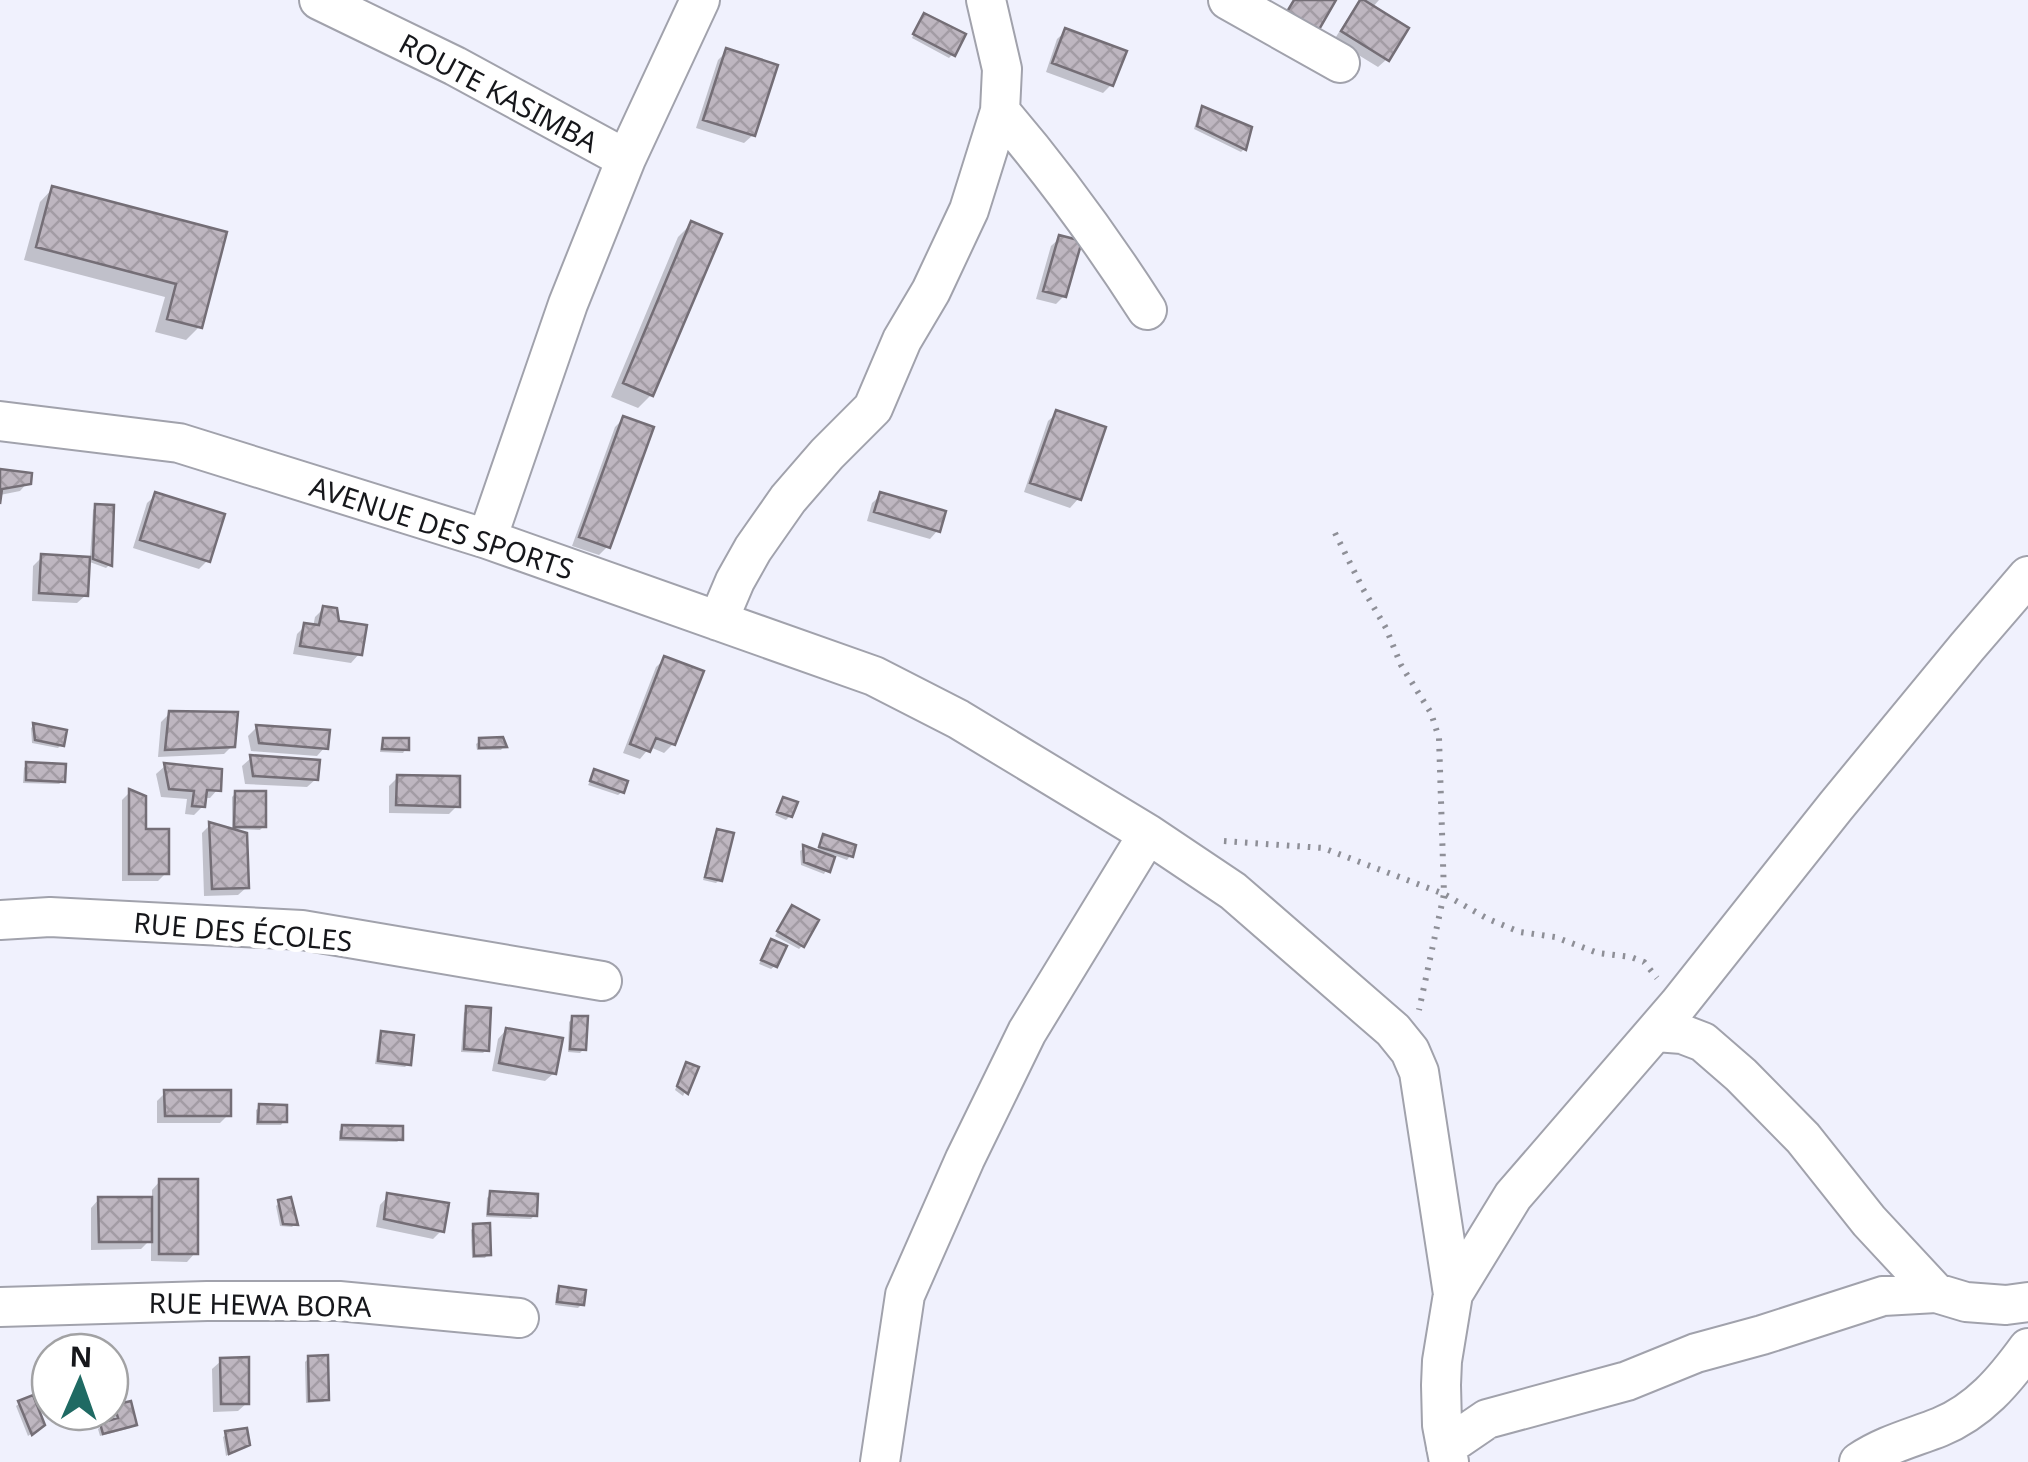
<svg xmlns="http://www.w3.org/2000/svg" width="2028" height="1462" viewBox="0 0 2028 1462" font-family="'Noto Sans',sans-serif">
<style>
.shadow{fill:#0003}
.building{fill:url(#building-cross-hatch);stroke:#746e76;stroke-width:2.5}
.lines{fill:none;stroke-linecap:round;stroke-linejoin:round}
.minor-casing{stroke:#a1a2ac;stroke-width:42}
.path{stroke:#8e8f97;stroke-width:6;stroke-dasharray:2.5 8;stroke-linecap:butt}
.minor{stroke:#fff;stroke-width:38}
.labels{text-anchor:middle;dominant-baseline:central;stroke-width:10;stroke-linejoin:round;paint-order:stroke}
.street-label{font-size:28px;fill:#16171b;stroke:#fff}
</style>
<defs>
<pattern id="building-cross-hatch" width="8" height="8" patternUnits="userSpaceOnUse" patternTransform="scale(2.5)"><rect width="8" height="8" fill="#beb6c0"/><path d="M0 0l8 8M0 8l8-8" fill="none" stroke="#a39ca4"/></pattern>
</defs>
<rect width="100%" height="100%" fill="#f0f1fd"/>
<!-- shadow -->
<path class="shadow" d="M1363,0H1379L1372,8L1387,59L1378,67L1334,40L1353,10Z
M921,19L953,54L949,58L912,38Z
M1066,31L1111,85L1103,93L1046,72L1057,39Z
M727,51L753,135L744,143L696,128L718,60Z
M1202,109L1244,149L1241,152L1194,129L1199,112Z
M53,188L224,234L199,327L186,340L155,332L165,297L24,260L40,202Z
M691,224L651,395L638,408L611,397L678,237Z
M1060,238L1064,296L1056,304L1036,299L1051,246Z
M1057,413L1078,499L1070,508L1024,492L1048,421Z
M624,418L608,546L599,555L572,546L615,427Z
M0,472L28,482L20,491L0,495Z
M156,495L207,561L199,569L133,548L147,503Z
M881,495L938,530L930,539L867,521L872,503Z
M96,506L112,507L109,565L106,568L87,561L86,595L77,603L32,601L33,566L42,557L90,559L93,510Z
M324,608L359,654L351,663L293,654L297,634L305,626L313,627L315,617Z
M665,659L673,744L664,753L650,747L640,759L623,753L656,667Z
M170,713L233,745L224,754L158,757L161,722Z
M34,725L62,744L58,748L32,743L31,728Z
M257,727L325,747L317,756L251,751L248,736Z
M384,740L406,749L403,753L380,752L381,744Z
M480,741L504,746L501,750H477L476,744Z
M251,758L316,779L307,787L245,784L242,766Z
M27,764L63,781L59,784L23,783L24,768Z
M165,766L220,771L218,789L210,798H204L203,806L194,815L185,814L187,799L161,797L156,774Z
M595,772L622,792L618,795L588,785Z
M398,777L457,806L449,814L389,813V786Z
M130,792L143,831L167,872L158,881H122V800Z
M236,793L264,826L260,830L232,829V797Z
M784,800L790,816L786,820L775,815Z
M210,825L247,887L238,895L204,896L202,833Z
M718,832L719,880L716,883L703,880L714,835Z
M824,837L850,856L847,860L834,855L824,874L801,865L800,851L804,848L816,852Z
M789,911L802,946L799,949L775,936Z
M768,946L775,966L771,969L759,964Z
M467,1009L486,1050L483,1053L461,1052L464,1013Z
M573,1018L584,1049L580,1053L568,1052L569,1022Z
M506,1030L554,1073L545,1081L492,1071L498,1039Z
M382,1034L408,1064L405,1067L375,1064L379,1037Z
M686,1064L696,1068L683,1096L675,1090Z
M165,1093L228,1115L220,1123H157V1101Z
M260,1107L284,1121L281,1125H256V1110Z
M343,1128L401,1139L397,1142L339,1141V1131Z
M160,1181L195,1253L187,1262L151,1261V1239L141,1249L91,1250V1208L99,1199H152V1190Z
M491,1194L535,1215L531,1219L486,1217L487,1198Z
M388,1196L442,1230L433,1239L376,1227L380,1205Z
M279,1203L295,1224L292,1227L280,1226L276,1206Z
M474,1226L488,1254L485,1258H472L471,1230Z
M90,1283V1297L65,1287L69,1284Z
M560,1289L582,1304L578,1308L555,1305L556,1293Z
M309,1358L327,1399L323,1402L306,1403L305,1362Z
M221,1361L247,1403L238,1411L213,1412L212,1369Z
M20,1403L38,1429L28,1436L16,1406Z
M116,1408L134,1425L131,1428L100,1436L98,1429L102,1426L115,1422L112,1411Z
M227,1434L247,1444L226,1456L223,1437Z"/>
<!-- building -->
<path class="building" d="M1294,0H1336L1317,33L1285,15Z
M1360,0H1364L1409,28L1389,61L1341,31Z
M924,13L966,34L955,56L913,34Z
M1065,28L1127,51L1113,86L1052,63Z
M726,48L778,65L755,136L703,120Z
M1202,106L1252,127L1246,150L1197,126Z
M52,186L227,232L202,328L167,319L176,284L36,247Z
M691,221L722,234L653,396L623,383Z
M1059,235L1082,241L1066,297L1043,291Z
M1056,410L1106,427L1081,500L1030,483Z
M623,416L654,427L610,548L579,537Z
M0,469L32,473L31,484L2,489L0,504Z
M155,492L225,514L210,562L140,540Z
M880,492L946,511L940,532L874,512Z
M95,504L114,505L112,566L93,559Z
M41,554L90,557L88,596L39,593Z
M323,606L337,608L339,621L367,625L362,655L300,646L304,623L319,625Z
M664,656L704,671L675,745L656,738L650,752L630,744Z
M169,711L238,712L235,747L165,750Z
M33,723L67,730L64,746L35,740Z
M256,725L330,730L328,749L259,743Z
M503,737L507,747L479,748V738Z
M383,738H409V750L382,749Z
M250,755L320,760L318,780L253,776Z
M26,762L66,764L65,782L26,780Z
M164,763L222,769L221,791L207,790L205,807L192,806L194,791L169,789Z
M594,769L628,781L624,793L590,781Z
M397,775L460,776V807L396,805Z
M129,789L146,796V829H169V874H129Z
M235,791H266V827H234Z
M783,797L798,802L792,817L777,812Z
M209,822L247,833L249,888L212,889Z
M717,829L734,833L722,881L705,877Z
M823,834L856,845L853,857L819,847Z
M803,845L835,857L830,872L804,862Z
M792,905L819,920L804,947L777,931Z
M771,939L787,946L777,967L761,960Z
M466,1006L491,1008L489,1051L464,1049Z
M572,1016H588L586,1050L570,1049Z
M506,1028L563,1038L556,1074L499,1063Z
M381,1031L414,1035L411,1065L378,1061Z
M686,1062L699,1067L688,1094L677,1086Z
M164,1090H231V1116H165Z
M259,1104L287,1105V1122H258Z
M342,1125L403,1126V1140L341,1138Z
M159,1179H198V1254H159Z
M490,1191L538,1194L537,1216L488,1214Z
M387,1193L449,1203L444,1232L384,1219Z
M98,1197H152V1242H99Z
M291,1197L298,1225L283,1224L278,1200Z
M490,1223L491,1255L474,1256L473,1224Z
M559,1286L586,1290L584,1305L557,1302Z
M328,1355L329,1400L309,1401L308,1356Z
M249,1357V1404H221L220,1358Z
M33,1395L45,1425L32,1435L18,1401Z
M131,1401L137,1425L103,1434L100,1423L118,1418L114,1405Z
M247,1428L250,1445L229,1454L225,1431Z"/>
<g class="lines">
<!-- minor casing -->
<g class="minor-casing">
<path id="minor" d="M319,0L455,66L626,159
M1228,0L1340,63
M1000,111C1054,174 1102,240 1147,310
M0,421L179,443L487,539L874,676L958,719L1148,834L1233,891L1393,1030L1410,1051L1419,1072L1453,1294L1442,1361L1441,1385L1442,1425L1449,1462
M487,539L568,304L626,159L700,0
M718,621L735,581L753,549L788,499L827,454L873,408L902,340L931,291L969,210L1000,111L1002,69L986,0
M0,920L50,917L302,930L602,981
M1656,1032L1682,1034L1703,1042L1741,1075L1803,1138L1869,1221L1936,1293
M1453,1294L1513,1196L1678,1005L1836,806L1967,647L2028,576
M0,1307L207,1301H339L519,1318
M1446,1447L1487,1419L1627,1381L1696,1353L1762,1335L1883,1296L1936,1293L1966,1302L2006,1305L2028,1302
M880,1462L905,1295L965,1159L1027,1032L1148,834
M1859,1462C1884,1445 1912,1438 1940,1427C1979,1411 2004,1381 2028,1348"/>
</g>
<!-- path -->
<path class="path" d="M1335,533L1363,589L1386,628L1401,665L1431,713L1439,738L1444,894L1419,1010
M1224,841L1323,848L1444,894L1488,919L1520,932L1555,937L1598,953L1631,957L1644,962L1657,978"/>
<!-- minor -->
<use href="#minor" class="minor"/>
</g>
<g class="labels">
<!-- street labels -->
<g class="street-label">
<text transform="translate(499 92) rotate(28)">ROUTE KASIMBA</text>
<text transform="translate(442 527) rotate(18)">AVENUE DES SPORTS</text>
<text transform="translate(243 931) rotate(5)">RUE DES ÉCOLES</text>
<text transform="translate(260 1304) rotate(1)">RUE HEWA BORA</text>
</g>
</g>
<!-- north arrow -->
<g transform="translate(80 1382) rotate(2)"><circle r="48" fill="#ffffff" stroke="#a2a2a4" stroke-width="2.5"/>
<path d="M0-8L18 38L0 25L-18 38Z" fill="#1f6a63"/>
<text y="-15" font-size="28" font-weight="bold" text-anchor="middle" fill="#16171b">N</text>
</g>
</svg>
